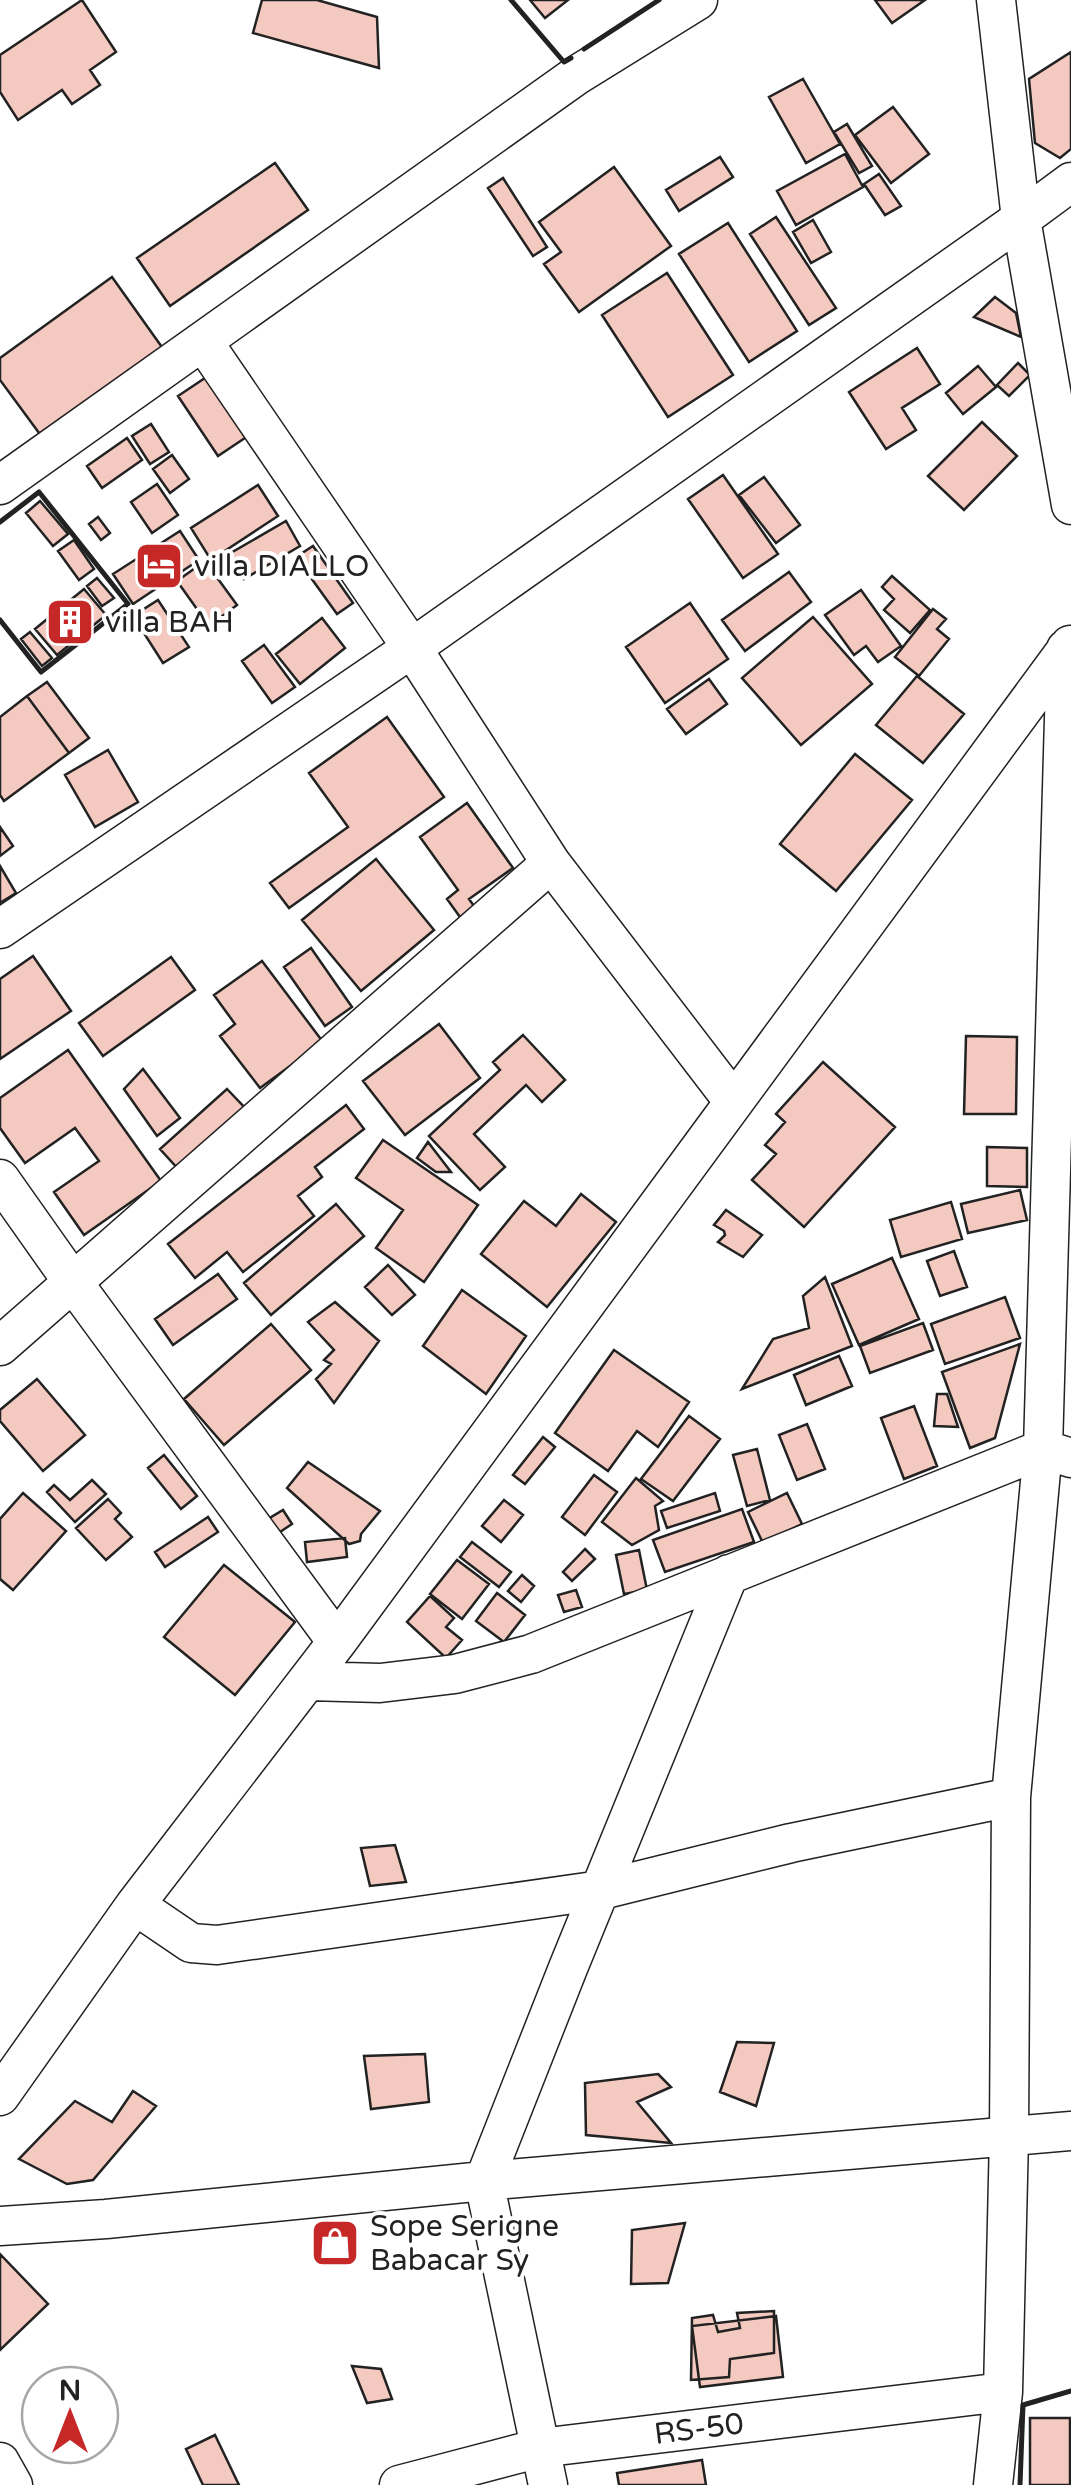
<svg xmlns="http://www.w3.org/2000/svg" width="1071" height="2485" viewBox="0 0 1071 2485" font-family="'Varela Round',sans-serif">
<style>
.building{fill:#f3c9c0;stroke:#222;stroke-width:2.5}
.lines{fill:none;stroke-linecap:round;stroke-linejoin:round}
.minor-casing{stroke:#222;stroke-width:41}
.minor{stroke:#fff;stroke-width:38}
.wall{stroke:#222;stroke-width:5}
.labels{text-anchor:middle;dominant-baseline:central;stroke-width:8;stroke-linejoin:round;paint-order:stroke}
.poi-label{font-size:30px;fill:#222;stroke:#fff;text-anchor:start}
.street-label{font-size:30px;fill:#222;stroke:#fff}
</style>
<rect width="100%" height="100%" fill="#fff"/>
<!-- building -->
<path class="building" d="M82,0L116,52L90,70L100,85L72,104L62,90L18,120L0,92V55Z
M262,0H317L377,17L379,68L253,33Z
M530,0H568L545,18Z
M875,0H925L892,23Z
M1071,52V149L1060,158L1035,143L1029,79Z
M803,79L840,144L806,163L769,97Z
M893,107L929,154L891,183L855,135Z
M847,124L872,166L859,173L834,132Z
M845,154L863,187L796,225L777,191Z
M720,157L733,177L679,211L666,190Z
M275,163L308,210L170,306L137,258Z
M614,167L671,246L579,312L544,264L561,252L539,222Z
M879,174L901,206L885,215L864,184Z
M503,178L547,247L533,256L488,188Z
M776,217L836,308L809,325L750,234Z
M813,220L831,252L811,263L793,232Z
M728,223L797,331L749,362L679,254Z
M667,273L733,375L668,417L602,315Z
M112,277L164,350L42,437L0,380V358Z
M995,297L1016,313L1021,337L974,317Z
M917,348L940,384L902,408L916,430L886,449L849,392Z
M1018,363L1030,375L1009,396L997,385Z
M978,366L996,387L963,414L946,393Z
M208,376L248,436L218,456L178,396Z
M982,422L1017,456L964,510L928,476Z
M151,424L169,452L150,464L132,436Z
M127,438L142,460L102,488L87,466Z
M172,455L189,479L170,493L153,469Z
M723,475L778,554L743,578L688,499Z
M764,477L800,525L776,543L739,495Z
M157,484L178,515L152,533L131,502Z
M258,485L278,516L211,560L191,528Z
M40,501L68,534L53,546L26,513Z
M98,517L110,533L101,540L89,524Z
M286,521L300,546L244,579L229,554Z
M180,531L199,560L133,604L113,574Z
M74,540L94,569L79,580L58,551Z
M313,546L353,603L337,614L296,557Z
M205,561L237,605L209,626L177,581Z
M789,572L811,602L745,651L722,620Z
M892,576L930,610L910,633L884,610L894,599L882,587Z
M97,578L114,598L102,606L87,586Z
M84,589L106,615L57,655L35,629Z
M861,590L901,646L878,662L866,646L854,655L825,615Z
M158,600L189,647L163,663L133,616Z
M690,603L728,659L665,703L626,647Z
M933,609L946,619L937,629L949,639L919,676L895,657Z
M813,617L872,684L801,745L742,678Z
M322,618L345,648L300,684L276,654Z
M30,632L52,658L42,666L21,639Z
M264,645L295,687L272,703L242,661Z
M917,676L964,714L923,763L876,725Z
M709,679L727,704L686,734L667,709Z
M47,682L89,738L69,753L27,696Z
M27,696L69,753L4,801L0,795V717Z
M387,717L444,797L289,908L270,883L348,827L309,773Z
M108,750L138,802L95,827L65,775Z
M855,754L912,800L836,891L780,844Z
M467,803L513,868L469,899L479,913L465,924L447,899L458,890L420,837Z
M0,827L13,846L0,856Z
M376,859L434,930L361,991L302,920Z
M0,866L16,893L0,903Z
M311,948L352,1007L325,1026L284,967Z
M33,956L71,1011L0,1059V979Z
M171,957L195,990L103,1056L79,1023Z
M262,961L323,1042L260,1088L220,1036L235,1024L214,995Z
M439,1024L480,1078L405,1135L363,1081Z
M523,1035L565,1080L542,1102L526,1085L474,1134L505,1167L480,1190L429,1136L500,1070L493,1062Z
M966,1036L1017,1037L1016,1114H964Z
M68,1050L161,1181L84,1235L54,1192L99,1161L75,1128L25,1163L0,1128V1098Z
M823,1062L895,1127L804,1227L752,1180L776,1154L765,1145L785,1122L776,1114Z
M143,1069L180,1118L157,1136L124,1089Z
M227,1089L247,1110L180,1171L160,1149Z
M346,1105L364,1129L315,1167L322,1177L298,1196L314,1216L243,1272L227,1252L195,1278L168,1244Z
M383,1140L478,1205L424,1282L376,1248L403,1210L356,1178Z
M428,1142L451,1172H436L417,1158Z
M987,1147L1027,1148V1187L987,1186Z
M1020,1190L1027,1220L968,1233L961,1204Z
M581,1194L616,1222L547,1307L481,1254L524,1201L556,1226Z
M951,1202L962,1239L901,1257L890,1220Z
M336,1204L364,1236L271,1315L244,1283Z
M726,1210L762,1235L743,1257L718,1242L725,1235L724,1231L714,1225Z
M954,1251L967,1287L940,1296L927,1261Z
M892,1258L919,1319L859,1345L832,1284Z
M388,1265L415,1295L392,1315L365,1287Z
M218,1274L237,1299L173,1345L155,1319Z
M825,1277L852,1346L742,1389L773,1339L809,1328L803,1296Z
M462,1290L526,1336L486,1394L423,1346Z
M1005,1297L1020,1338L945,1364L931,1324Z
M335,1302L379,1341L334,1403L316,1379L331,1364L324,1360L334,1350L308,1322Z
M923,1323L933,1350L870,1373L860,1346Z
M271,1324L311,1370L224,1445L184,1399Z
M1020,1344L995,1438L970,1448L942,1372Z
M614,1350L689,1402L658,1447L637,1431L608,1471L555,1433Z
M839,1356L852,1386L806,1405L794,1375Z
M37,1379L85,1435L43,1471L0,1421V1410Z
M937,1394H947L958,1427L934,1426Z
M914,1406L937,1466L904,1479L881,1418Z
M689,1416L720,1439L673,1501L641,1479Z
M807,1424L825,1469L797,1480L779,1435Z
M543,1437L555,1447L525,1484L513,1475Z
M757,1449L770,1500L747,1506L733,1455Z
M164,1455L197,1496L181,1509L148,1468Z
M308,1462L380,1511L361,1534L360,1541L349,1544L287,1488Z
M594,1475L617,1492L585,1535L562,1517Z
M636,1478L663,1501L655,1506L659,1530L632,1545L602,1522Z
M92,1480L106,1494L75,1522L47,1492L54,1485L70,1500Z
M23,1493L66,1531L13,1590L0,1579V1519Z
M715,1493L720,1511L667,1528L661,1511Z
M787,1493L802,1524L763,1543L748,1512Z
M108,1499L121,1513L115,1519L132,1537L106,1560L76,1528Z
M504,1500L523,1515L501,1542L482,1526Z
M742,1509L754,1542L665,1572L653,1540Z
M283,1510L292,1524L277,1534L268,1519Z
M208,1517L218,1532L165,1567L155,1552Z
M345,1538L347,1557L307,1562L305,1542Z
M472,1542L511,1572L499,1587L460,1557Z
M585,1549L595,1559L572,1581L563,1572Z
M639,1550L647,1590L624,1594L616,1555Z
M457,1560L489,1584L462,1619L430,1594Z
M224,1565L295,1622L235,1695L164,1637Z
M522,1575L534,1586L521,1602L508,1591Z
M576,1590L582,1607L564,1612L558,1595Z
M497,1593L525,1615L504,1642L476,1621Z
M430,1596L454,1618L446,1627L462,1640L446,1658L407,1622Z
M395,1845L406,1882L370,1886L361,1848Z
M737,2042L774,2043L756,2106L720,2092Z
M425,2054L429,2102L371,2109L364,2056Z
M658,2074L671,2087L637,2102L671,2143L586,2135L585,2083Z
M133,2091L156,2106L93,2180L67,2184L19,2159L75,2101L112,2122Z
M685,2223L668,2283L631,2284L632,2230Z
M0,2254L48,2304L0,2350Z
M774,2311V2353L730,2359L729,2377L691,2380L692,2318L713,2315L718,2332L740,2328L737,2313Z
M776,2316L783,2377L700,2387L692,2326Z
M352,2366L381,2369L392,2399L367,2403Z
M1030,2418H1070V2485H1030Z
M215,2435L239,2485H203L186,2449Z
M702,2460L706,2485H619L617,2473Z"/>
<g class="lines">
<!-- minor casing -->
<g class="minor-casing">
<path id="minor" d="M996,0L1021,219L1071,505
M204,343L412,648L551,863L734,1102
M0,485L577,75L698,0
M0,929L412,648L1021,219L1071,182
M0,1179L72,1281L337,1642
M0,1346L551,863
M308,1681L380,1683L455,1674L531,1654L1043,1449L1071,1458
M135,1905L191,1943L217,1945L601,1890L791,1843L1011,1797
M0,2096L135,1905L337,1642L1070,645
M0,2226L106,2219L484,2181L1071,2131
M0,2462L13,2485
M399,2485L540,2448L1003,2392
M548,2485L484,2181L568,1968L729,1574
M993,2485L1003,2392L1009,2136L1011,1797L1043,1449L1066,649"/>
</g>
<!-- minor -->
<use href="#minor" class="minor"/>
<!-- wall -->
<path class="wall" d="M511,0L564,62L571,58
M584,49L659,0
M0,522L39,492L128,604L41,672L0,620
M1020,2485L1023,2405L1071,2391"/>
</g>
<!-- icons -->
<defs>
<g id="hotel-square" transform="scale(2.5)"><rect x="-9" y="-9" width="18" height="18" rx="4" fill="#c62828" stroke="#fff"/><path d="M-6-4.5h1.5V1H6V5H4.5V3h-9V5H-6ZM-4 0a1.8 1.8 0 1 1 3.6 0ZM.5 0V-2.5h3Q6-2.5 6 0Z" fill="#fff"/></g>
<g id="building-square" transform="scale(2.5)"><rect x="-9" y="-9" width="18" height="18" rx="4" fill="#c62828" stroke="#fff"/><path d="M-4-6H4V6H1V3H-1V6H-4ZM-2.5-4.3h1.7v1.8h-1.7ZM.8-4.3h1.7v1.8H.8ZM-2.5-1h1.7V.8h-1.7ZM.8-1h1.7V.8H.8Z" fill="#fff"/></g>
<g id="shop-square" transform="scale(2.5)"><rect x="-9" y="-9" width="18" height="18" rx="4" fill="#c62828" stroke="#fff"/><path d="M-5-2.5h2.3a2.7 3.5 0 0 1 5.4 0H5L5.5 6h-11ZM-1.5-2.5h3a1.5 2.3 0 0 0-3 0Z" fill="#fff"/></g>
</defs>
<g fill-rule="evenodd">
<use href="#hotel-square" x="159" y="566"/>
<use href="#building-square" x="70" y="622"/>
<use href="#shop-square" x="335" y="2243"/>
</g>
<g class="labels">
<!-- poi labels -->
<g class="poi-label">
<text x="194" y="566">villa DIALLO</text>
<text x="105" y="622">villa BAH</text>
<text x="370" y="2226">Sope Serigne<tspan x="370" dy="34">Babacar Sy</tspan></text>
</g>
<!-- street labels -->
<g class="street-label">
<text transform="translate(699 2429) rotate(-7)">RS-50</text>
</g>
</g>
<!-- north arrow -->
<g transform="translate(70 2415)"><circle r="48" fill="#ffffff" stroke="#a7a7a7" stroke-width="2.5"/>
<path d="M0-8L18 38L0 25L-18 38Z" fill="#c62828"/>
<text y="-15" font-size="28" font-weight="bold" text-anchor="middle" fill="#222222">N</text>
</g>
</svg>
